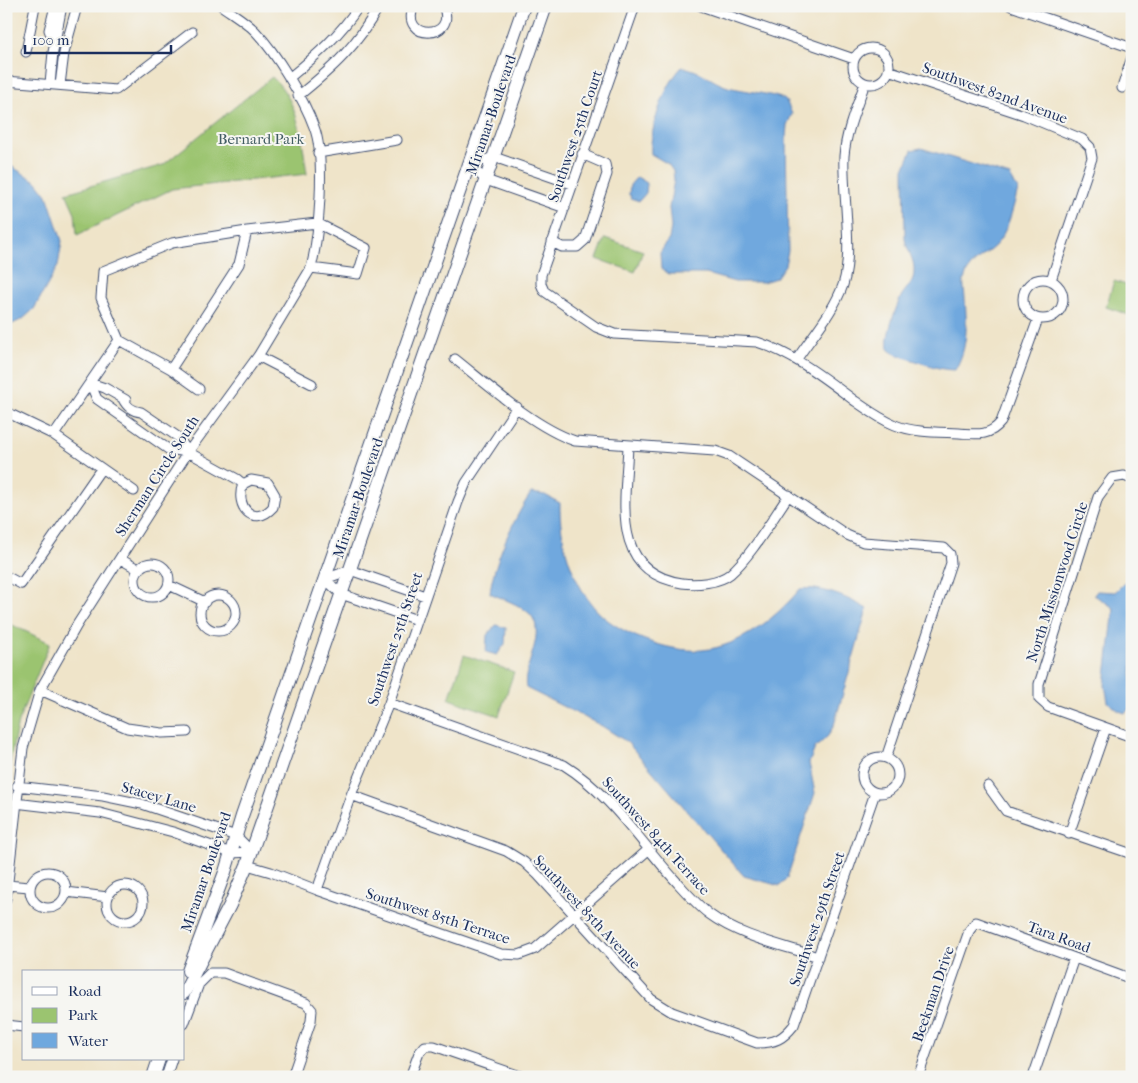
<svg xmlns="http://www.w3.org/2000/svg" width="1138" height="1083" viewBox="0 0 1138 1083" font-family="'IM FELL French Canon',serif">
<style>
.green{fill:#9bc470;stroke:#5b7a67}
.water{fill:#6fa8de;stroke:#456c9e}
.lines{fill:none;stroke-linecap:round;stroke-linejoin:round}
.street-casing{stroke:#3b4a6e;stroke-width:11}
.secondary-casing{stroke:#3b4a6e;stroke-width:14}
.street{stroke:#fff;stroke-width:9}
.secondary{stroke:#fff;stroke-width:12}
.labels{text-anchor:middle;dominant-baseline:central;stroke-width:4;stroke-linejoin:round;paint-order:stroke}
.street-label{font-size:15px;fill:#1b2f5e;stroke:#f6f6f2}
.park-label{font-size:15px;fill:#415c63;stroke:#f6f6f2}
</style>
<rect width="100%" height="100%" fill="#f6f6f2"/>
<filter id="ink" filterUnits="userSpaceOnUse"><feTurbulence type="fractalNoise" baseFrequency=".02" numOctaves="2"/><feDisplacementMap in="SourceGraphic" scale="10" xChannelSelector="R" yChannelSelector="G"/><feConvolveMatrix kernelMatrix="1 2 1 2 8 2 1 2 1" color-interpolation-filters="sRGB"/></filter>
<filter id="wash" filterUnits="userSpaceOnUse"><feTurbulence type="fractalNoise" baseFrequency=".0096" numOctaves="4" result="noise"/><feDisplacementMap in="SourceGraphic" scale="20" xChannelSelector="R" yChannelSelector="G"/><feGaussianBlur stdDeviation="1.12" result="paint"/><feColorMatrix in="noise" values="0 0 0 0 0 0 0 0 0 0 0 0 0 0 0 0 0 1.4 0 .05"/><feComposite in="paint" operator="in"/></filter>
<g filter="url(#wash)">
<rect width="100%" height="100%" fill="#efe4c9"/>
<!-- green -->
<path class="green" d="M272,77C299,101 302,140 307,174L172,189L77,235L75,213L66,193L163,165Z
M605,238L643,251L635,272L597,259Z
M1114,281L1132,287V316L1106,307Z
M6,622L50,643L18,722L6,781Z
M464,655L514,672L499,716L449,699Z"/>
<!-- water -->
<path class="water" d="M682,67C699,69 712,82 728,87C739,90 779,95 785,100C788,103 790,110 792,114L787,125L786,138L788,251L785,265L776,278L763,282H735L706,274H669L661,269L660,253L669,239L671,227L669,208L674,180L673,171L668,164L651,154C649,129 665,84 682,67Z
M921,148L1010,176L1018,190C1013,207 1009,227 999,241C989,255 969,260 964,280C963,286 965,294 965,299C967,325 968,348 955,370C940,370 925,364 910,359C904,357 895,355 889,350C883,342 897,304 902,295C907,287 914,282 914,272C915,259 907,251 905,239L904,169L912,150Z
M6,163L37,182L47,195L62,241L58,266L34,309L23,319L6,327Z
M637,177L647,183L646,193L639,201L630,198L631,196L629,195L630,185Z
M531,493L545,495L560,503C559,537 571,579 593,606C614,633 669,653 702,650C740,647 777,617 800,589C821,586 849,598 867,609L834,725L828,736L815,748L809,763L815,793L787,878L780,886L744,876L627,742L602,726L526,688C521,668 549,632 529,613C519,604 502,599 490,593C493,563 514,518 531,493Z
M1132,575V707L1125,713L1119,711L1108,702L1105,685L1114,608L1094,595L1097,591L1115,592Z
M496,625L506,628L505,644L497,655L486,652L487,635Z"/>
</g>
<g filter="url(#ink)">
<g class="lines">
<!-- street casing -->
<g class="street-casing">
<path id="street" d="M414,6C398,41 459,41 443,6
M635,6L541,275V284L544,291L596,327L614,334L757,342C794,354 824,378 855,401C868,410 880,419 895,425C915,433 938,432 959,433C976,434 989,437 1001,422L1038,319
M701,6L854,59
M1011,6L1132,48
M54,42L49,30L55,6
M853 66a18 18 0 1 1 36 0a18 18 0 1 1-36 0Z
M26,52L35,6
M888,70L1024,115L1082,139L1090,147L1092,158L1051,280
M289,78C316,56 340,35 359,6
M6,81L116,90L192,32
M50,84L53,52L62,6
M60,85L64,53L77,6
M1122,88L1132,57
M298,96C333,68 357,46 379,6
M318,153L397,140
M565,208L486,180L469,165L494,157L572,184
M552,242L562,247H577L585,240L607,174L605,164L582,154
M1023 299a20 20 0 1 1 40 0a20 20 0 1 1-40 0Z
M258,356L312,384
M455,359C489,386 534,427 575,441L715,451L729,456L847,535L863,542L944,548L950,554L951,563L886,758
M797,359C812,336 834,311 843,285C854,252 842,192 844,156C846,131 857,106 865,83
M171,369L239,264L247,231
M90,383L97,399L168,449L188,452L237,479L243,484C234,507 254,528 273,507L275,495L268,483L251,480L243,484
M90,383L105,388L126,400
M199,389L171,369L119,340L101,298L103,271L172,243L247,231L317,223L366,248L358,274L311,268
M123,399C127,407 132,411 141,412L178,437L188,452
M6,412L54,435L134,491
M54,435L119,340
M628,446C626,499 609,572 682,583C696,585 719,583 730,574C752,555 772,519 789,495
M1132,479L1124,476L1112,478L1098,497L1039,684V699L1048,707L1132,737
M120,559L138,569
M135 580a17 17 0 1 1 34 0a17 17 0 1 1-34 0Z
M6,576L21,584L101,469
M169,585L205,602
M200 613a18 18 0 1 1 36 0a18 18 0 1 1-36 0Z
M417,620L341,594L325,579L350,570L425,596
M40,690L127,728L162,733L187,732
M389,703L564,765C609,793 639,840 674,879C685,891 696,904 709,914C740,937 782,945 818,957
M862 775a18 18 0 1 1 36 0a18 18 0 1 1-36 0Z
M17,786L103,796L142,804L236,836L252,852
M988,786L1006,811L1132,854
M351,795L506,851L524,862L538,875L651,999L672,1012L757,1043C775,1043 783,1039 794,1025L875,793
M15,803L100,813L173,832L231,853L252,852
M1069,834L1106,728
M247,865L271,872L317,890L501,954L519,955L535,949L648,850
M30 890a18 18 0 1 1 36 0a18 18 0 1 1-36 0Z
M7,885L29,887
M107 903a18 18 0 1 1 36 0a18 18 0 1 1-36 0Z
M317,890L351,795L389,703L458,502L466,483L517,407
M66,892L108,897
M6,899L23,748L40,690L77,625L188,452L258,356L311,268C319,236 326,157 314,127C304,99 276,53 256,32C247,22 233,14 222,6
M184,1024L199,984L210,973H224L306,1003L312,1010L311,1021L292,1077
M6,1025L24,1027
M166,1077L172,1059
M410,1077L419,1053L425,1046H434L523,1077
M918,1077L969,931L976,922L1132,979
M1033,1077L1074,958"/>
</g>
<!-- secondary casing -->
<g class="secondary-casing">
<path id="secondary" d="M188,971L225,872L242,816L524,6
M184,993L230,905L247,865L546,6
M153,1077L159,1059"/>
</g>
<!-- street -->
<use href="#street" class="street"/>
<!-- secondary -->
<use href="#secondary" class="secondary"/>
</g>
</g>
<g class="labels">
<!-- street labels -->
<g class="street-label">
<text transform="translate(995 93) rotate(20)">Southwest 82nd Avenue</text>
<text transform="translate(491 115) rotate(-71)">Miramar Boulevard</text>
<text transform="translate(575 136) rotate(-71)">Southwest 25th Court</text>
<text transform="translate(157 476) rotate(-57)">Sherman Circle South</text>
<text transform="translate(358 498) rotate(-71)">Miramar Boulevard</text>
<text transform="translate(1057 582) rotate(-72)">North Missionwood Circle</text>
<text transform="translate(395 639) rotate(-71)">Southwest 25th Street</text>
<text transform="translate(159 797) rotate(16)">Stacey Lane</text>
<text transform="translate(656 836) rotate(48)">Southwest 84th Terrace</text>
<text transform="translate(206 872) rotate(-71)">Miramar Boulevard</text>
<text transform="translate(587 912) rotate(47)">Southwest 85th Avenue</text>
<text transform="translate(438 916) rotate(18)">Southwest 85th Terrace</text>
<text transform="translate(817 919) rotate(-71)">Southwest 29th Street</text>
<text transform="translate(1059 937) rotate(20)">Tara Road</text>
<text transform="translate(933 994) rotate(-71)">Beekman Drive</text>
</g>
<!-- park labels -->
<g class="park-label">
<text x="261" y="139">Bernard Park</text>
</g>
</g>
<!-- margin -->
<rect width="1138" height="1083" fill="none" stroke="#f6f6f2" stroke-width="25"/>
<!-- legend -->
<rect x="22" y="970" width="162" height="90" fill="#f6f6f2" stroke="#9ea6b7"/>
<rect x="32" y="987" width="25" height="8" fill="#ffffff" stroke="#9ea6b7"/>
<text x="68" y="996" font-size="15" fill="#1b2f5e">Road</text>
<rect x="32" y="1008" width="25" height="15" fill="#9bc470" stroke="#9ea6b7"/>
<text x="68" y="1020" font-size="15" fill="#1b2f5e">Park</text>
<rect x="32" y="1033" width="25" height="15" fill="#6fa8de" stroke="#9ea6b7"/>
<text x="68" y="1046" font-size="15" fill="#1b2f5e">Water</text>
<!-- scale -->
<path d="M25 45v8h146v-8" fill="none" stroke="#1b2f5e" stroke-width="2.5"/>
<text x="32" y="45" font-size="15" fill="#1b2f5e" stroke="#f6f6f2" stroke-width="4" paint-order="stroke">100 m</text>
</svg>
